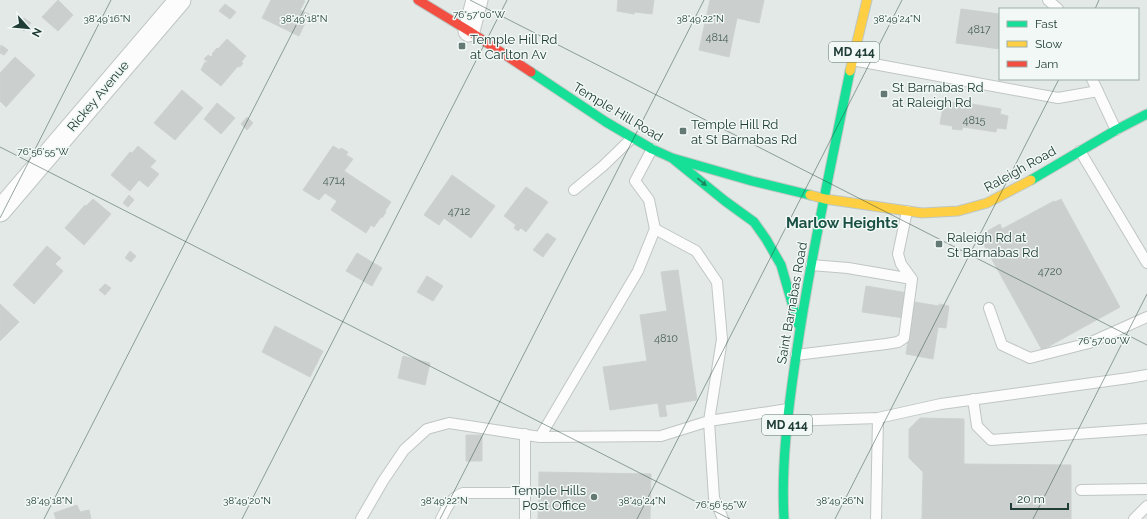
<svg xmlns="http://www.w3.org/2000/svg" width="1147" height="519" viewBox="0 0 1147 519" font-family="Raleway,sans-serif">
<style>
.building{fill:#cbd0ce;stroke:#ccd2cf}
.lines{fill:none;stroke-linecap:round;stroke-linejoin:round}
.lane-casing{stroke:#c0c6c3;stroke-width:12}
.street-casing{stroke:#c0c6c3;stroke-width:23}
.fast-casing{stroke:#bec7c4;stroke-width:11}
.slow-casing{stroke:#bec7c4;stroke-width:11}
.jam-casing{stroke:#bec7c4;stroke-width:11}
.lane{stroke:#fbfcfb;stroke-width:10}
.street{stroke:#fbfcfb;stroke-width:21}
.fast{stroke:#16e098;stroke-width:9}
.slow{stroke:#ffcf43;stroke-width:9}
.jam{stroke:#f24e42;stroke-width:9}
.oneway{fill:#1c8662}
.ticks{fill:none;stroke:#203d36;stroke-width:1;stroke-opacity:0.45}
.poi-dot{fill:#647974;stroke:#f1f8f5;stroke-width:1.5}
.labels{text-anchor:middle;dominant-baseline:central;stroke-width:3;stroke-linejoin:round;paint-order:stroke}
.number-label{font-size:11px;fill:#4c625d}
.shield{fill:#f1f8f5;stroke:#5f756f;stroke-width:1}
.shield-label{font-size:12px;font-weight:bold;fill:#203d36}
.poi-label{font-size:13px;fill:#203d36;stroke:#f1f8f5;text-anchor:start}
.street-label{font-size:13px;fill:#203d36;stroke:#f1f8f5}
.quarter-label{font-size:15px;font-weight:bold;fill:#1b5045;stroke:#f1f8f5}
.ticks-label{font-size:10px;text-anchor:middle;fill:#203d36;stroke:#f1f8f5;stroke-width:3;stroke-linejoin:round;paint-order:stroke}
</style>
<rect width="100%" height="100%" fill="#e3e9e6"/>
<!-- building -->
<path class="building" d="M58,0L73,15L58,31L42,17Z
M271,0H302L305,1L300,10L309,14L299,36L262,18Z
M618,0H654L652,14L635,12L634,14L617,11Z
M710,0H764L759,23L737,18L729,57L699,50Z
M225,4L236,12L230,19L219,11Z
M961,9L1000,14V49L956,43Z
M24,18L31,23L24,31L17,26Z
M227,39L246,56L241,62L243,63L240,67L238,66L221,86L201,70L205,62L207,63L208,62L204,59L208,55L211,57L213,55L212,54L217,48L218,49Z
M1,45L8,50L4,55L0,53Z
M15,57L35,75L6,107L0,101V73Z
M182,90L203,108L175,140L154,123Z
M956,99L967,101L966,103L1001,109L1000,114L1008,116L1006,129L997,128L996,132L963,127L962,130L952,129L953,126L940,124L944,101L955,103Z
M217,103L235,118L221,134L204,119Z
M247,117L253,123L247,130L241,124Z
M138,146L156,161L150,167L159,174L148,187L139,180L130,191L111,175L130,152L132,153Z
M333,146L340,150L341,148L348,152L346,155L353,159L344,171L391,202L385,211L386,212L382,218L381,217L374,227L371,225L366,233L331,210L337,201L325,193L319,200L303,190Z
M452,175L495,206L471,238L444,218L439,225L424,215Z
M526,187L548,202L526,232L521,228L518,231L514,228L516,225L504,216Z
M129,195L134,200L128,207L123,203Z
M93,199L111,214L84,245L65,228L85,205L86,206Z
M1061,199L1120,307L1042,350L979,236L1000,224L1002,229L1054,201L1055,202Z
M547,233L556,239L543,257L533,250Z
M47,246L61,258L55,264L63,271L34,304L13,285Z
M130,251L136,256L131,262L125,258Z
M357,253L382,268L372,286L346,271Z
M678,270L697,400L665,405L667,416L660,417L658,403L610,410L603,367L647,361L640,315L667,311L661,272Z
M427,276L443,286L433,301L417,292Z
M105,284L111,288L105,295L99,290Z
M866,286L908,293L904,318L862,312Z
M914,302L939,306V304L949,306L946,328L938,327L933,359L906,354Z
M0,304L19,322L0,341Z
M275,326L323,351L310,377L262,352Z
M403,356L430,363L425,385L398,378Z
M920,418L964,419V464L1071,465V519H922L923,472L909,458V429Z
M466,435H482V461H466Z
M539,472L651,474L650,519H538Z
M77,505L80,512L89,510L91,519H56L54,513Z"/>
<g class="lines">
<!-- lane casing -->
<g class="lane-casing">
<path id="lane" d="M1048,0L1058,9
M852,60L1058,98L1098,91
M1092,79L1116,130
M1080,151L1147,263
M574,190L603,166L632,138
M655,229L696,251L717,282L722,339L709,421L714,498L723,519
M811,265L848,268L912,279
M989,308L1002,345L1030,358L1089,343L1147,317
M796,355L886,344L898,342L904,338L912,279L901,264L898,254L907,211
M973,399L977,426L991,440L1147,429
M787,421L878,418L941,404L1129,378L1147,375
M525,434V519
M540,437L638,271L655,229L649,200L635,181L652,149
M1081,490L1147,489
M361,519L383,481L404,450L427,429L449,423L540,437L661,436L709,421L788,409
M441,519C447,508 450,498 463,493H525
M876,519L878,418
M1134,519L1147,506"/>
</g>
<!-- street casing -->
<g class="street-casing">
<path id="street" d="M469,31L477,0
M0,211L180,0"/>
</g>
<!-- fast casing -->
<g class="fast-casing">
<path id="fast" d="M531,72L606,122L652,149L672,158L752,181L810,195
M672,158L725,201L754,222L766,239L781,265L798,324
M1031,180L1116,130L1147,114
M784,519C781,465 788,410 796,356C810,260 831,166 850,71"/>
</g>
<!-- slow casing -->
<g class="slow-casing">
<path id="slow" d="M850,71L867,0
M810,195L825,199L922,213L958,211L987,203L1031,180"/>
</g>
<!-- jam casing -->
<g class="jam-casing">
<path id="jam" d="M418,0L469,31L531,72"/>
</g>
<!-- lane -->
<use href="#lane" class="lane"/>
<!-- street -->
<use href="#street" class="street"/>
<!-- fast -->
<use href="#fast" class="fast"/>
<!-- slow -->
<use href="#slow" class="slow"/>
<!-- jam -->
<use href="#jam" class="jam"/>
</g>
<!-- one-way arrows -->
<defs><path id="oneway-solid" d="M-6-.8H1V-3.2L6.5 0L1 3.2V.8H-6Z"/></defs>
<use class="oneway" href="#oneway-solid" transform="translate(702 182) rotate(40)"/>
<!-- ticks -->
<path class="ticks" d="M470,0L1147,345M1095,9L1099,0M0,147L730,519M0,218L111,0M44,519L309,0M242,519L507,0M440,519L704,0M637,519L902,0M835,519L1059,79M1033,519L1147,294"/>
<!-- markers -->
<g class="poi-dot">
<rect x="458" y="42" width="8" height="8" rx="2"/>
<rect x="880" y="90" width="8" height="8" rx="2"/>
<rect x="679" y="127" width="8" height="8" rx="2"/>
<rect x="935" y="240" width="8" height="8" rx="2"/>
<circle cx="594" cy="497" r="4"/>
</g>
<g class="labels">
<!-- number labels -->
<g class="number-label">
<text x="979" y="29">4817</text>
<text x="717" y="37">4814</text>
<text x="974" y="120">4815</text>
<text x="334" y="180">4714</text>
<text x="459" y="211">4712</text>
<text x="1050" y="271">4720</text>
<text x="666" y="338">4810</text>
</g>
<!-- shield labels -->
<g class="shield">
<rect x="829" y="42" width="50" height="20" rx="3"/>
<rect x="762" y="415" width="50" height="20" rx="3"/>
</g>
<g class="shield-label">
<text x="854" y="52">MD 414</text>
<text x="787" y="425">MD 414</text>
</g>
<!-- poi labels -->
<g class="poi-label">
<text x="470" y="39">Temple Hill Rd<tspan x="470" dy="15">at Carlton Av</tspan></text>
<text x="892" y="87">St Barnabas Rd<tspan x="892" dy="15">at Raleigh Rd</tspan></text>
<text x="691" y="124">Temple Hill Rd<tspan x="691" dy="15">at St Barnabas Rd</tspan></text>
<text x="947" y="237">Raleigh Rd at<tspan x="947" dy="15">St Barnabas Rd</tspan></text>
<text x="586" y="490" text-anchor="end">Temple Hills<tspan x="586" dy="15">Post Office</tspan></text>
</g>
<!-- street labels -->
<g class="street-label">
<text transform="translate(98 96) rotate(-50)">Rickey Avenue</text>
<text transform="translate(618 112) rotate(31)">Temple Hill Road</text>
<text transform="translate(1020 169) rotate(-29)">Raleigh Road</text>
<text transform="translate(792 303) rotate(-80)">Saint Barnabas Road</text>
</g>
<!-- quarter labels -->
<g class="quarter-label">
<text x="842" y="223">Marlow Heights</text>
</g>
</g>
<g class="ticks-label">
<text x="479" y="18">76°57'00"W</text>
<text x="107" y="22">38°49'16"N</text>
<text x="304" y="22">38°49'18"N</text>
<text x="700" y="22">38°49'22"N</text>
<text x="897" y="22">38°49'24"N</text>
<text x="43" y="155">76°56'55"W</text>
<text x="1104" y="344">76°57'00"W</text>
<text x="49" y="504">38°49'18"N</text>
<text x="247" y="504">38°49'20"N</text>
<text x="444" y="504">38°49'22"N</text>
<text x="642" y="504">38°49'24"N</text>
<text x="840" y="504">38°49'26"N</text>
<text x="721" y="508">76°56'55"W</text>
</g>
<!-- legend -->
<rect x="999" y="8" width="140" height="72" fill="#f1f8f5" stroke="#9dada9"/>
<rect x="1007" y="21" width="20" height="6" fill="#16e098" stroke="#9dada9"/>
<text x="1035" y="28" font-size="12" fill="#203d36">Fast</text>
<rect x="1007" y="41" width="20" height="6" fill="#ffcf43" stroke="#9dada9"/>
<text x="1035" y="48" font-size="12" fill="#203d36">Slow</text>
<rect x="1007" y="61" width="20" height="6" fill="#f24e42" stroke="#9dada9"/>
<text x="1035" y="68" font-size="12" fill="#203d36">Jam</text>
<!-- north arrow -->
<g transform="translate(28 28) rotate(117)" stroke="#f1f8f5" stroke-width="3" paint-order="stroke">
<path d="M0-3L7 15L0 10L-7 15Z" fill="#203d36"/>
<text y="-6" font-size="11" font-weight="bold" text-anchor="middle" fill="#203d36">N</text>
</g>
<!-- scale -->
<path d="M1011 503v6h57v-6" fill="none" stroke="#203d36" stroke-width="2"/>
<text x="1017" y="503" font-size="12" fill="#203d36" stroke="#f1f8f5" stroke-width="3" paint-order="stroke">20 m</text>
</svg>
